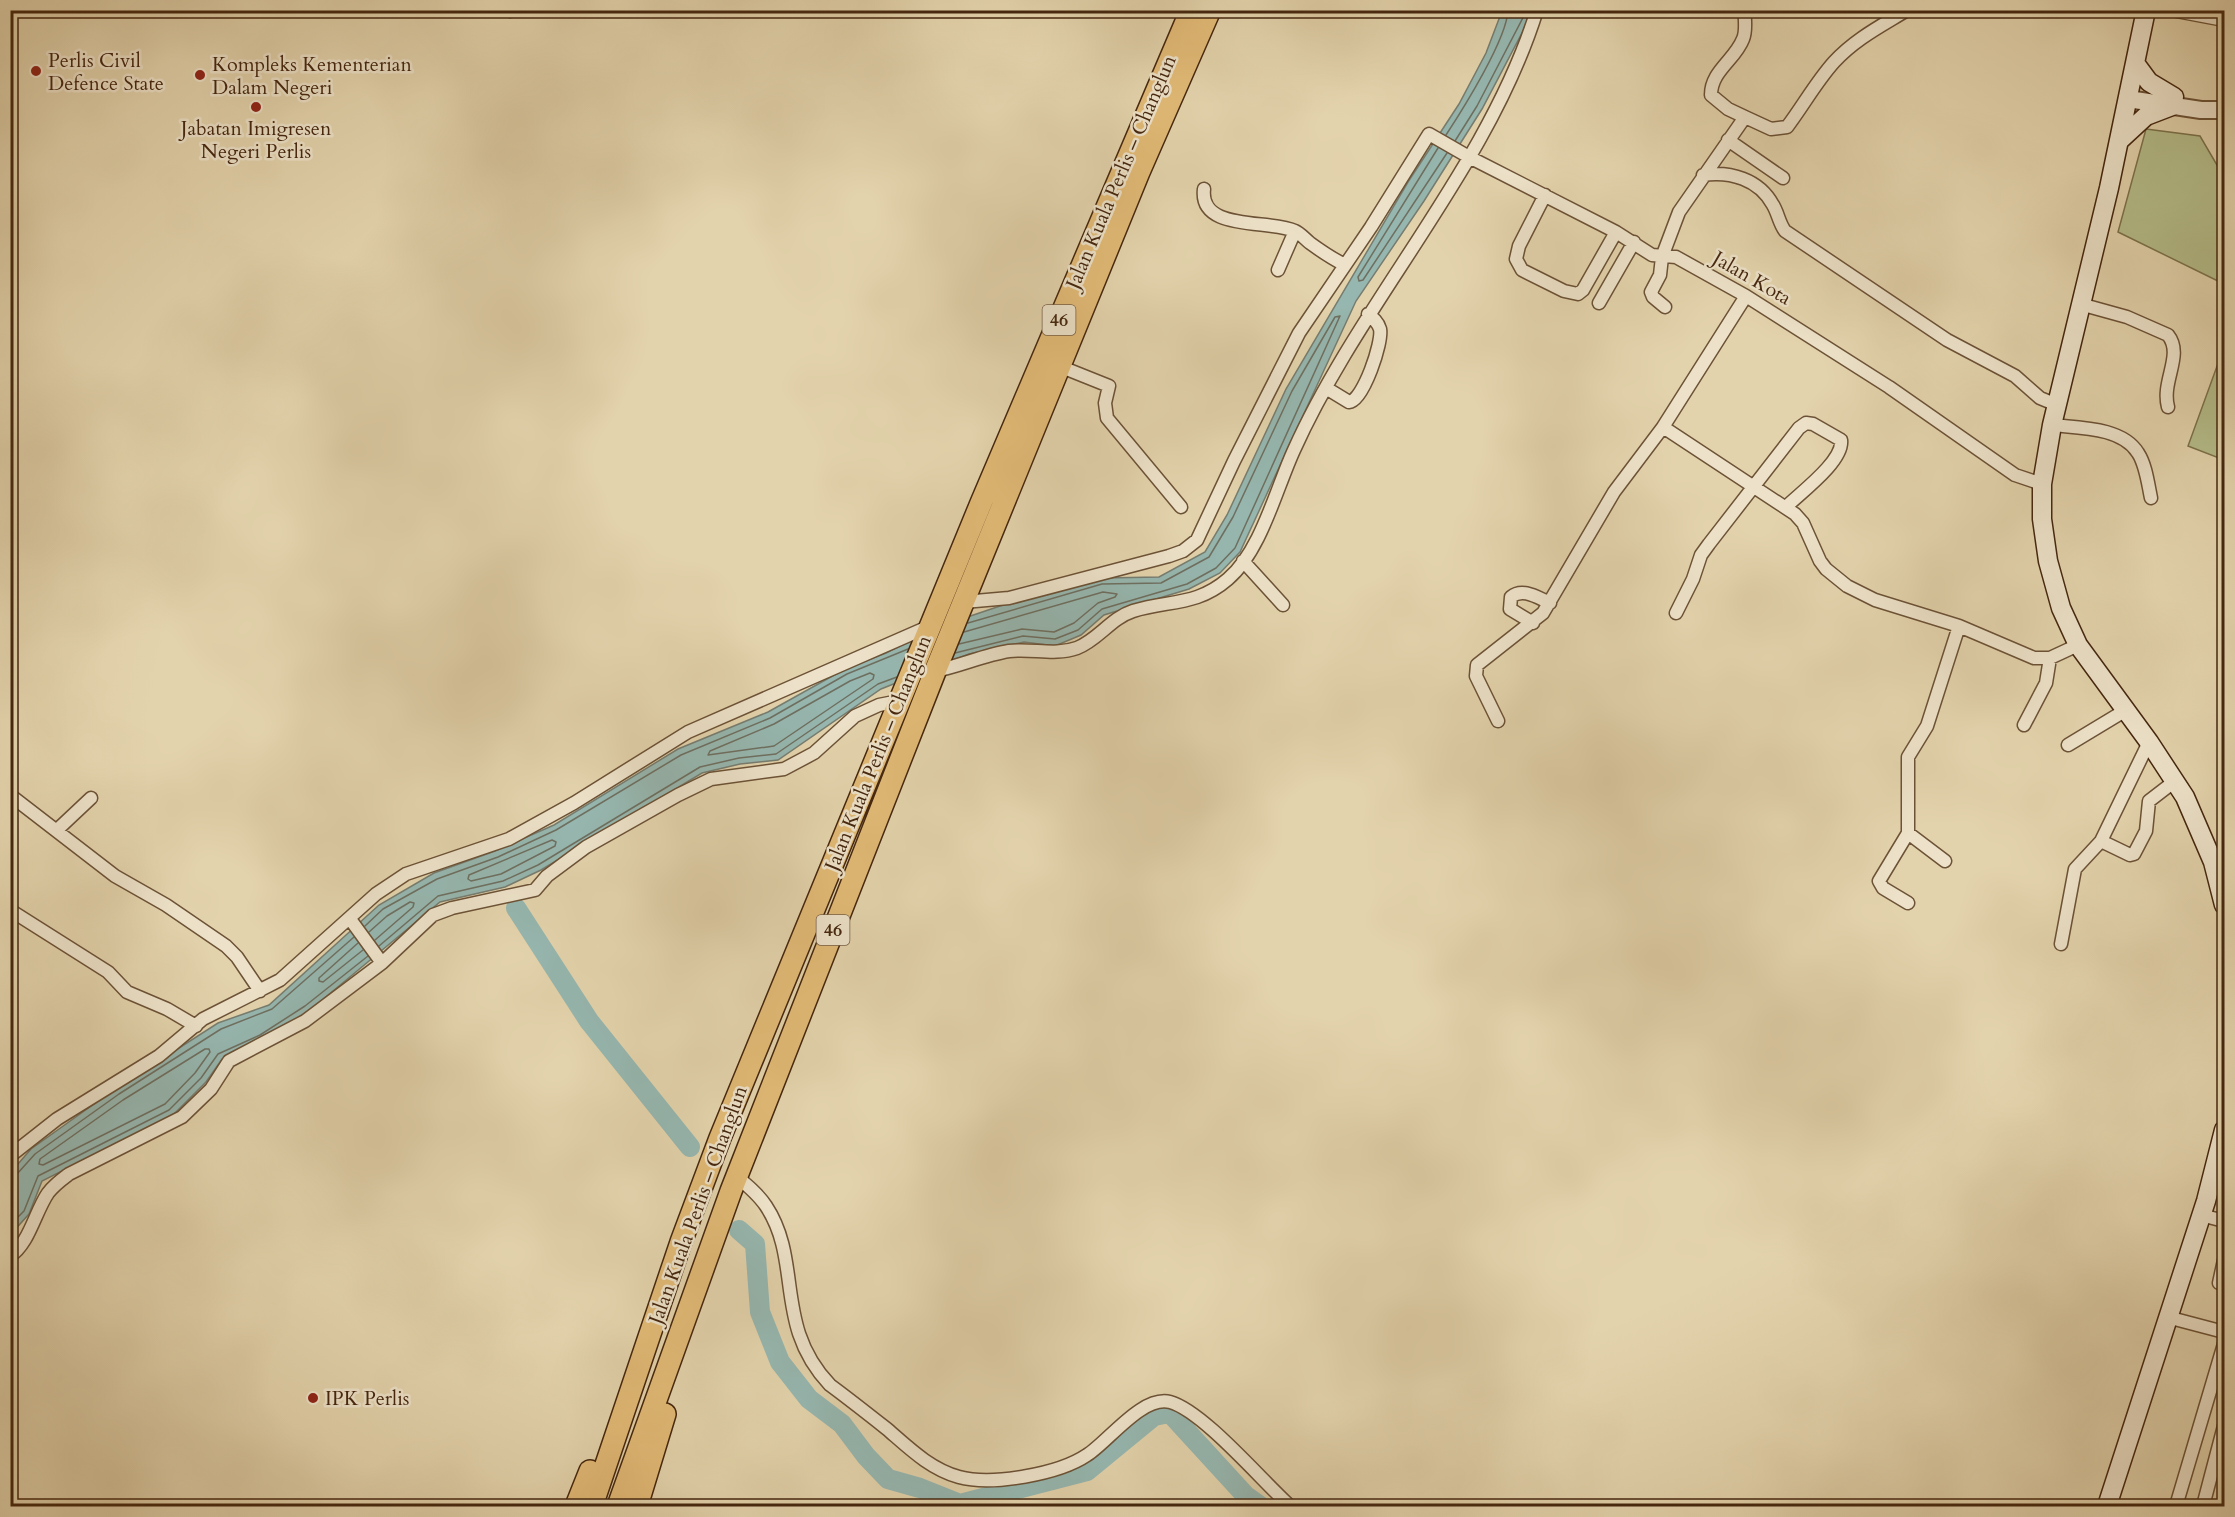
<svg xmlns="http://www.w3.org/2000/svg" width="2235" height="1517" viewBox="0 0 2235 1517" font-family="Cardo,serif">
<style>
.green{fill:#b4bc89;stroke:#7c724c;stroke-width:1.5}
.water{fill:#96b7b0;stroke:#767d70;stroke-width:1.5}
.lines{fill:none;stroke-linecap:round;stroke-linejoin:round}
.shore{stroke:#6e6f60;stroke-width:1.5}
.river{stroke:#96b7b0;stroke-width:20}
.minor-casing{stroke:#6c5236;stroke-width:15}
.tertiary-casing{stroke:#6c5236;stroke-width:20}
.secondary-casing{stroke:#45270f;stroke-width:21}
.trunk-casing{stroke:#45270f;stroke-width:24}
.minor{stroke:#ede2c9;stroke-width:12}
.tertiary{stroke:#ede2c9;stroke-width:16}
.secondary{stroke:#ede2c9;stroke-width:18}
.trunk{stroke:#e2ba76;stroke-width:21}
.poi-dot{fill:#8f2418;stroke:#ede2c9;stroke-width:2}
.labels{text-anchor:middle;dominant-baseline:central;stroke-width:5;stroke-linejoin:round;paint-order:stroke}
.shield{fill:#ede2c9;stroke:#775f47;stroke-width:1.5}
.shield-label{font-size:18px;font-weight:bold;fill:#45270f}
.poi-label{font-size:20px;fill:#45270f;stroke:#ede2c9;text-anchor:start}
.street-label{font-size:20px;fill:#45270f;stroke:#ede2c9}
</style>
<rect width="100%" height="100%" fill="#e3d3ac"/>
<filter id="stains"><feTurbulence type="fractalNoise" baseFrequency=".00333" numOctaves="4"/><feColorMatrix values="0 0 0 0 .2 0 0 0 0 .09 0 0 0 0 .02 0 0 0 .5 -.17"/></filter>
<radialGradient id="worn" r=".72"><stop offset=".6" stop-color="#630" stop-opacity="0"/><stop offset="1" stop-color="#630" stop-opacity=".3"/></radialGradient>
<!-- green -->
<path class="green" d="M2146,129L2200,136L2224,177V284L2118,232Z
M2224,347V460L2188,446Z"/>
<!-- water -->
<path class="water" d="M1502,11L1533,12L1482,109L1424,201L1356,301L1240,552L1220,573L1189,589L1104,615L1081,635L1055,646L1024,642L969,654L881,689L778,760L740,764L702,773L541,870L505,887L440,902L309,1011L263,1040L222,1059L206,1082L173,1115L42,1181L29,1214L11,1234V1172L31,1149L115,1089L218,1023L269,1005L379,905L434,873L495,851L554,825L678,749L768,712L845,669L886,653L938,627L1000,606L1102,578L1159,577L1205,552L1227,515L1286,389L1408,182L1459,104L1486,53Z"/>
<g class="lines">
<!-- shore -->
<path class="shore" d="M1446,135C1463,109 1507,39 1508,10
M1455,141L1477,106L1527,10
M1438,148L1358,277L1359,281L1363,280L1447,153
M959,644L1022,629L1054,632L1074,623L1098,603L1115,597L1117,594L1103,592L964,632
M955,653L1023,636L1055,639L1078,630L1102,609L1187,584L1216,568L1235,548L1340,316L1335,317L1292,391L1233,517L1209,557L1161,583L1102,584L968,623
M870,673L874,675L873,679L774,746L708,755L710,751L774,724L850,681Z
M552,840L556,842L555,846L501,874L471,881L468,879L469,875Z
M365,926L383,909L437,879L498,857L556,830L681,755L770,718L847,674L908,649
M369,932L387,916L410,902L414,903L413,907L375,940
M358,943L319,978V981L323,982L363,950
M379,946L438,896L503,881L538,865L700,767L739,758L776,754L878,684L897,677
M205,1049H209L210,1052L195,1073L165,1104L43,1165L39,1164L40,1159L123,1100Z
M10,1175L17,1174L35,1154L119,1094L221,1029L272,1009L354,937
M10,1225L24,1211L38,1176L169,1110L201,1078L218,1054L260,1035L305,1006L368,956"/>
<!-- river -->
<path class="river" d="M516,908L589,1021L690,1147
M739,1230L755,1244L760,1312L780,1362L809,1399L842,1424L866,1456L888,1479L920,1488L960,1504L1087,1471L1154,1416L1170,1413L1246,1496L1260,1506"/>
<!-- minor casing -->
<g class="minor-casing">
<path id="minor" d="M510,10V11
M2171,10L2224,20
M1745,117L1728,109L1711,95C1711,71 1735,60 1743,39C1747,30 1744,20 1745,10
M1728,140L1783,178
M1703,175C1730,171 1759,179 1773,205C1778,213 1779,223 1785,231L1947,340L2015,376L2040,398L2057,405
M1204,189C1199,232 1269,219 1295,231C1300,233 1305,239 1310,243C1321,251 1333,259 1345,265
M1545,195L1519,246L1516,259L1522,270L1564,291L1578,294L1583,290L1616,232
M1278,270L1295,231
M1599,303L1634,242
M2080,304L2127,317L2168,335C2184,355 2161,381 2168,407
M1665,307L1653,297L1651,292L1660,275L1662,257L1679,212L1745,117L1771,129L1787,127C1803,106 1816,82 1834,62C1855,39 1881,26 1907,10
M1059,366L1109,386L1105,403L1107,418L1181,507
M1326,388L1349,402C1363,401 1383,342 1380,329C1378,322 1373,318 1368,314
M2052,425C2079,428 2122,427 2138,453C2146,465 2148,484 2151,498
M1663,427L1795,514L1803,523L1820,561L1826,569L1847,586L1875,600L1959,626L2034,658H2050L2078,645
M1243,561L1283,605
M964,602L1009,598L1169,556L1183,551L1197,540L1234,461L1299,333L1371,227L1429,134L1469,157L1616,232L1652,255L1676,257L1746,296L1889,387L2015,475L2042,484
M1676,613L1693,579L1701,555L1709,544L1799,428L1806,423L1813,424L1841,440C1844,461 1800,493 1786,507
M1533,623L1510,609L1511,597C1523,587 1538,598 1550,603
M935,671C960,666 984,655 1009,651C1032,648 1055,656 1077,648C1098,640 1111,618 1133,611C1169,600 1197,606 1228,579C1261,551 1276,489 1294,450C1362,299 1488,168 1537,10
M1498,721L1476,676L1477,665L1543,613L1614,492L1663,427L1746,296
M2024,725L2046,683L2050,658
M2068,745L2126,710
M10,795L115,876L166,905L226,946L237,957L260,991
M57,830L91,798
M1908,833L1879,881L1883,888L1908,903
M2101,841L2130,855L2134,854L2146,831L2149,801L2175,781
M1945,861L1908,833V757L1927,726L1959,626
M10,910L108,972L127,992L167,1009L196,1026
M350,919L382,963
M2061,944L2075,869L2101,841L2149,742
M10,1156L57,1119L159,1056L203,1019L280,980L376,894L406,874L509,839L574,803L688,732L930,626
M736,1176C747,1185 758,1194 766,1206C803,1262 773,1325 830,1385C849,1399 868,1414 887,1429C909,1448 930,1469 959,1477C992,1486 1059,1474 1087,1455C1108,1442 1142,1395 1170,1402C1203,1411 1262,1481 1290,1506
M2201,1215L2224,1221
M10,1256C29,1244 35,1212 48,1193C54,1185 61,1180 69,1174L182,1117L211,1089L229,1061L305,1021L382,963L433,915L452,908L535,890L547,876L586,847L678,795L711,779L784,769L814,753L855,716L879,705L899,701
M2219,1283L2224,1260
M2167,1317L2224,1332
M2176,1506L2224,1344
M2203,1506L2224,1426"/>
</g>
<!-- tertiary casing -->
<g class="tertiary-casing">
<path id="tertiary" d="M2128,99L2201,110H2224"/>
</g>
<!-- secondary casing -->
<g class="secondary-casing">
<path id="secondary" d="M2146,10L2109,188L2052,425L2042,484V519L2048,561L2061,608L2078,645L2149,742L2185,797L2213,862L2224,905
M2135,63L2149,82L2174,97
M2120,140L2146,116L2172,106
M2107,1506L2206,1201L2224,1130"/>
</g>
<!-- trunk casing -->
<g class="trunk-casing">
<path id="trunk" d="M576,1506L590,1471
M592,1506L681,1242L720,1138L981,503L1191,10
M618,1506L731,1191L936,669L1139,172L1210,10
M637,1506L665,1414"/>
</g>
<!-- minor -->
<use href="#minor" class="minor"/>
<!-- tertiary -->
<use href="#tertiary" class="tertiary"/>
<!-- secondary -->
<use href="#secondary" class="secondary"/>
<!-- trunk -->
<use href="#trunk" class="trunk"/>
</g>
<!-- markers -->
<g class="poi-dot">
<circle cx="36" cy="71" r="6"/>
<circle cx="200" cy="75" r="6"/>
<circle cx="256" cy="107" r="6"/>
<circle cx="313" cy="1398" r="6"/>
</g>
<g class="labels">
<!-- shield labels -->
<g class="shield">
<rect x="1042.5" y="305" width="33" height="30" rx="4.5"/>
<rect x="816.5" y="915" width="33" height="30" rx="4.5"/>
</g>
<g class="shield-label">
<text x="1059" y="320">46</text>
<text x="833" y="930">46</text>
</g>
<!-- poi labels -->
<g class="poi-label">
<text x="48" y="60">Perlis Civil<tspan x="48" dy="23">Defence State</tspan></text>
<text x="212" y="64">Kompleks Kementerian<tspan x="212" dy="23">Dalam Negeri</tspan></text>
<text x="256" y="128" text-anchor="middle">Jabatan Imigresen<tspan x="256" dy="23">Negeri Perlis</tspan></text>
<text x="325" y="1398">IPK Perlis</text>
</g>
<!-- street labels -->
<g class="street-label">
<text transform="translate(1121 172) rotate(-67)">Jalan Kuala Perlis – Changlun</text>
<text transform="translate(1752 278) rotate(30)">Jalan Kota</text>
<text transform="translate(878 753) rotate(-68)">Jalan Kuala Perlis – Changlun</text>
<text transform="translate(698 1205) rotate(-70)">Jalan Kuala Perlis – Changlun</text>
</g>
</g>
<!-- margin -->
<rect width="2235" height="1517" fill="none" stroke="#e3d3ac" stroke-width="36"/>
<rect x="12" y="12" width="2211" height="1493" fill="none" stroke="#45270f" stroke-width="3"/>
<rect x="18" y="18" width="2199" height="1481" fill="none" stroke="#45270f" stroke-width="1.5"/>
<rect width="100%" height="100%" filter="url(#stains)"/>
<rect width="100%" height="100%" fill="url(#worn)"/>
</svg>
